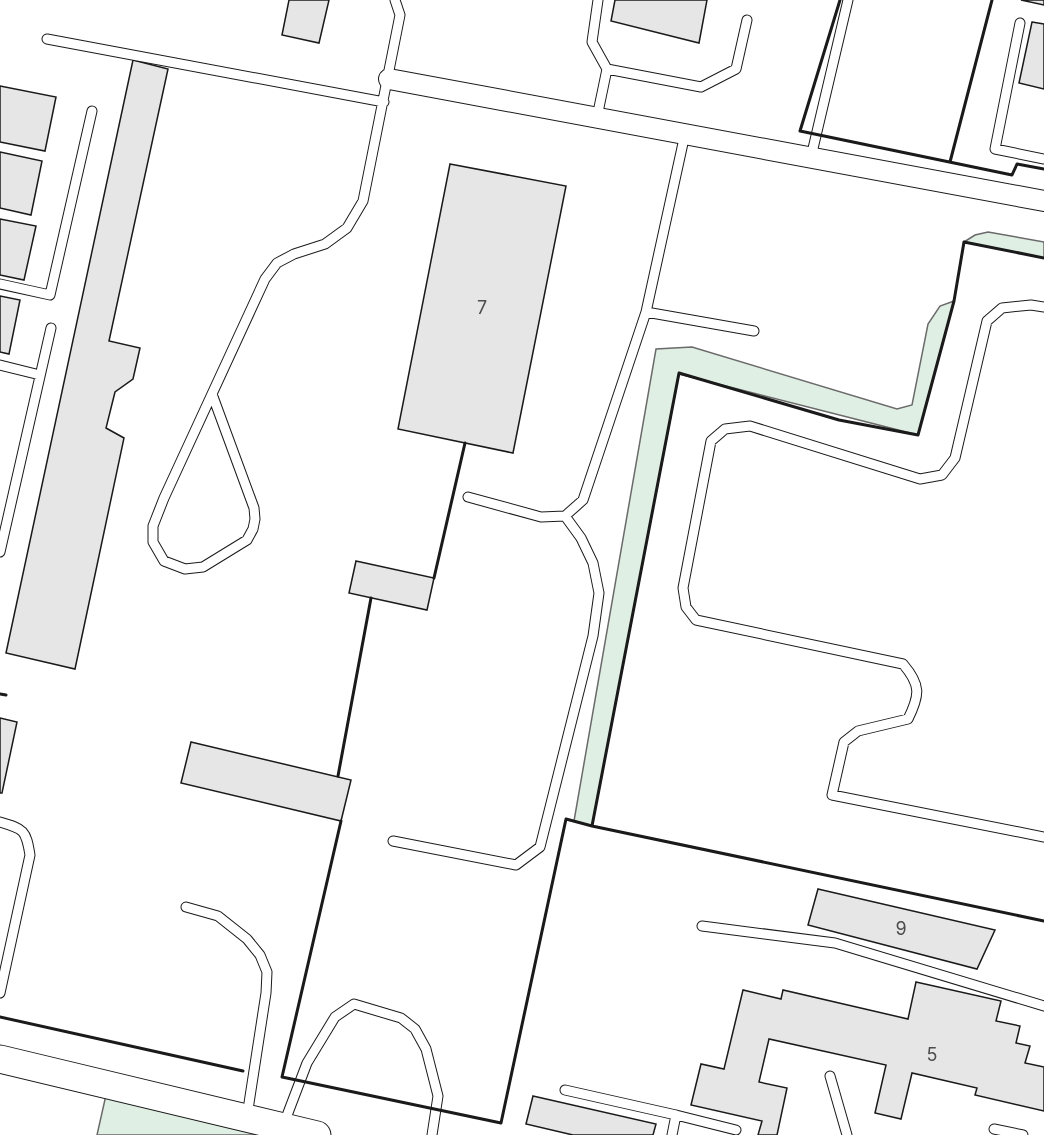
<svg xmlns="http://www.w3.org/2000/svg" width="1044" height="1135" viewBox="0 0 1044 1135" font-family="Inter,sans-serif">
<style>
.green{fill:#e0efe3;stroke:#6a6a6a;stroke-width:1.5}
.building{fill:#e6e6e6;stroke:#1a1a1a;stroke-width:1.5}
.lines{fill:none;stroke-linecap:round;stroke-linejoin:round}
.lane-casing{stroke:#1a1a1a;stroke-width:11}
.street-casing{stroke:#1a1a1a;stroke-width:22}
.secondary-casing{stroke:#1a1a1a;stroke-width:29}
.lane{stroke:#fff;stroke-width:9}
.street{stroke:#fff;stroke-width:20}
.secondary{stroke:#fff;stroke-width:27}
.wall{stroke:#1a1a1a;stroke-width:3}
.labels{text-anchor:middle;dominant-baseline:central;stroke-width:4.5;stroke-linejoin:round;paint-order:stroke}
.number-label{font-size:18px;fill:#4d4d4d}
</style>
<rect width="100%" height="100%" fill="#fff"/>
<!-- green -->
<path class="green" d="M988,232L1044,242V258L964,242L975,235Z
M954,301L918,435L679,374L592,826L574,821L656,349L692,347L897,409L912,405L928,324L940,306Z
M106,1095L273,1135H97Z"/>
<!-- building -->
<path class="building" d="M289,0H329L319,43L282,35Z
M615,0H707L699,43L611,21Z
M1021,0H1044V5Z
M1032,22L1044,24V89L1019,83Z
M133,60L168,69L109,341L140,348L133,379L115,392L106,428L124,438L75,669L6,653Z
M0,86L56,97L45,151L0,142Z
M0,152L42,161L31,215L0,208Z
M450,164L566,186L513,453L398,429Z
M0,219L36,226L24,280L0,275Z
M0,296L20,300L9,354L0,352Z
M356,561L434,578L427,610L349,593Z
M0,718L17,722L2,793H0Z
M191,742L351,780L341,821L181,783Z
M818,889L995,930L977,969L808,925Z
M916,982L1001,1001L996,1021L1020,1026L1016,1043L1030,1046L1025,1063L1044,1067V1111L975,1095L977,1088L912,1073L901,1119L875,1113L886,1065L769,1039L759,1082L787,1088L777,1135H758L762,1121L691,1105L701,1064L724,1069L743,990L781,999L783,990L908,1019Z
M533,1096L656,1124L653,1135H573L526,1124Z"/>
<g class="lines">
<!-- lane casing -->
<g class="lane-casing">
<path id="lane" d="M1020,23L995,149L1044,159
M47,39L384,102
M607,69L701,87L736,69L747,20
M597,117L607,69L592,42L598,0
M811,157L848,0
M0,284L50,295L92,111
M1044,307L1031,305L1002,308L987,321L955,458L942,475L920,479L750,426L725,429L711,441L683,588L686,607L696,620L903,664C921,685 920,695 908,719L858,731L844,742L832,795L1044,837
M646,312L754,331
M0,365L40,375
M212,394L254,508L255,519L253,529L247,540L203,567L185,569L164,561L153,542V526L164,498L265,279L277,263L294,254L325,244L347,228L363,201L400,15L395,0
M468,497L541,517L565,516L583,500L646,312L685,134
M0,552L51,328
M0,822C24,829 26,830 30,855L0,993
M393,841L516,865L540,847L593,636L599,593L593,563L581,538L565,516
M186,907L218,916L247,939L260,955L267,972L266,993L247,1116
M702,926L835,943L1044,1006
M830,1076L847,1135
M565,1090L676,1115
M283,1126L307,1063L335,1017L354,1004L401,1018L415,1029L426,1049L438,1096L432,1135
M994,1129L1023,1135
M672,1135L676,1115L736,1130"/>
</g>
<!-- street casing -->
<g class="street-casing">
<path id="street" d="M389,79L1044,201"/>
</g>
<!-- secondary casing -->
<g class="secondary-casing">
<path id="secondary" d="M0,1059L317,1135"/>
</g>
<!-- lane -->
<use href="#lane" class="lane"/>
<!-- street -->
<use href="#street" class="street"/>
<!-- secondary -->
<use href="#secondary" class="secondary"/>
<!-- wall -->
<path class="wall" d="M840,0L800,131L1012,175L1017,164L1044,169
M950,162L992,0
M434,578L465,443
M0,694L6,695
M338,776L371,598
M341,821L282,1077L501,1123L566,819L592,826L679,373L839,420L918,435L954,301L964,242L1044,258
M592,826L1044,921
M0,1017L243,1071"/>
</g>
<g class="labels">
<!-- number labels -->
<g class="number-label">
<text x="482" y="307">7</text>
<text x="901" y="928">9</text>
<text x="932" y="1054">5</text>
</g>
</g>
</svg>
